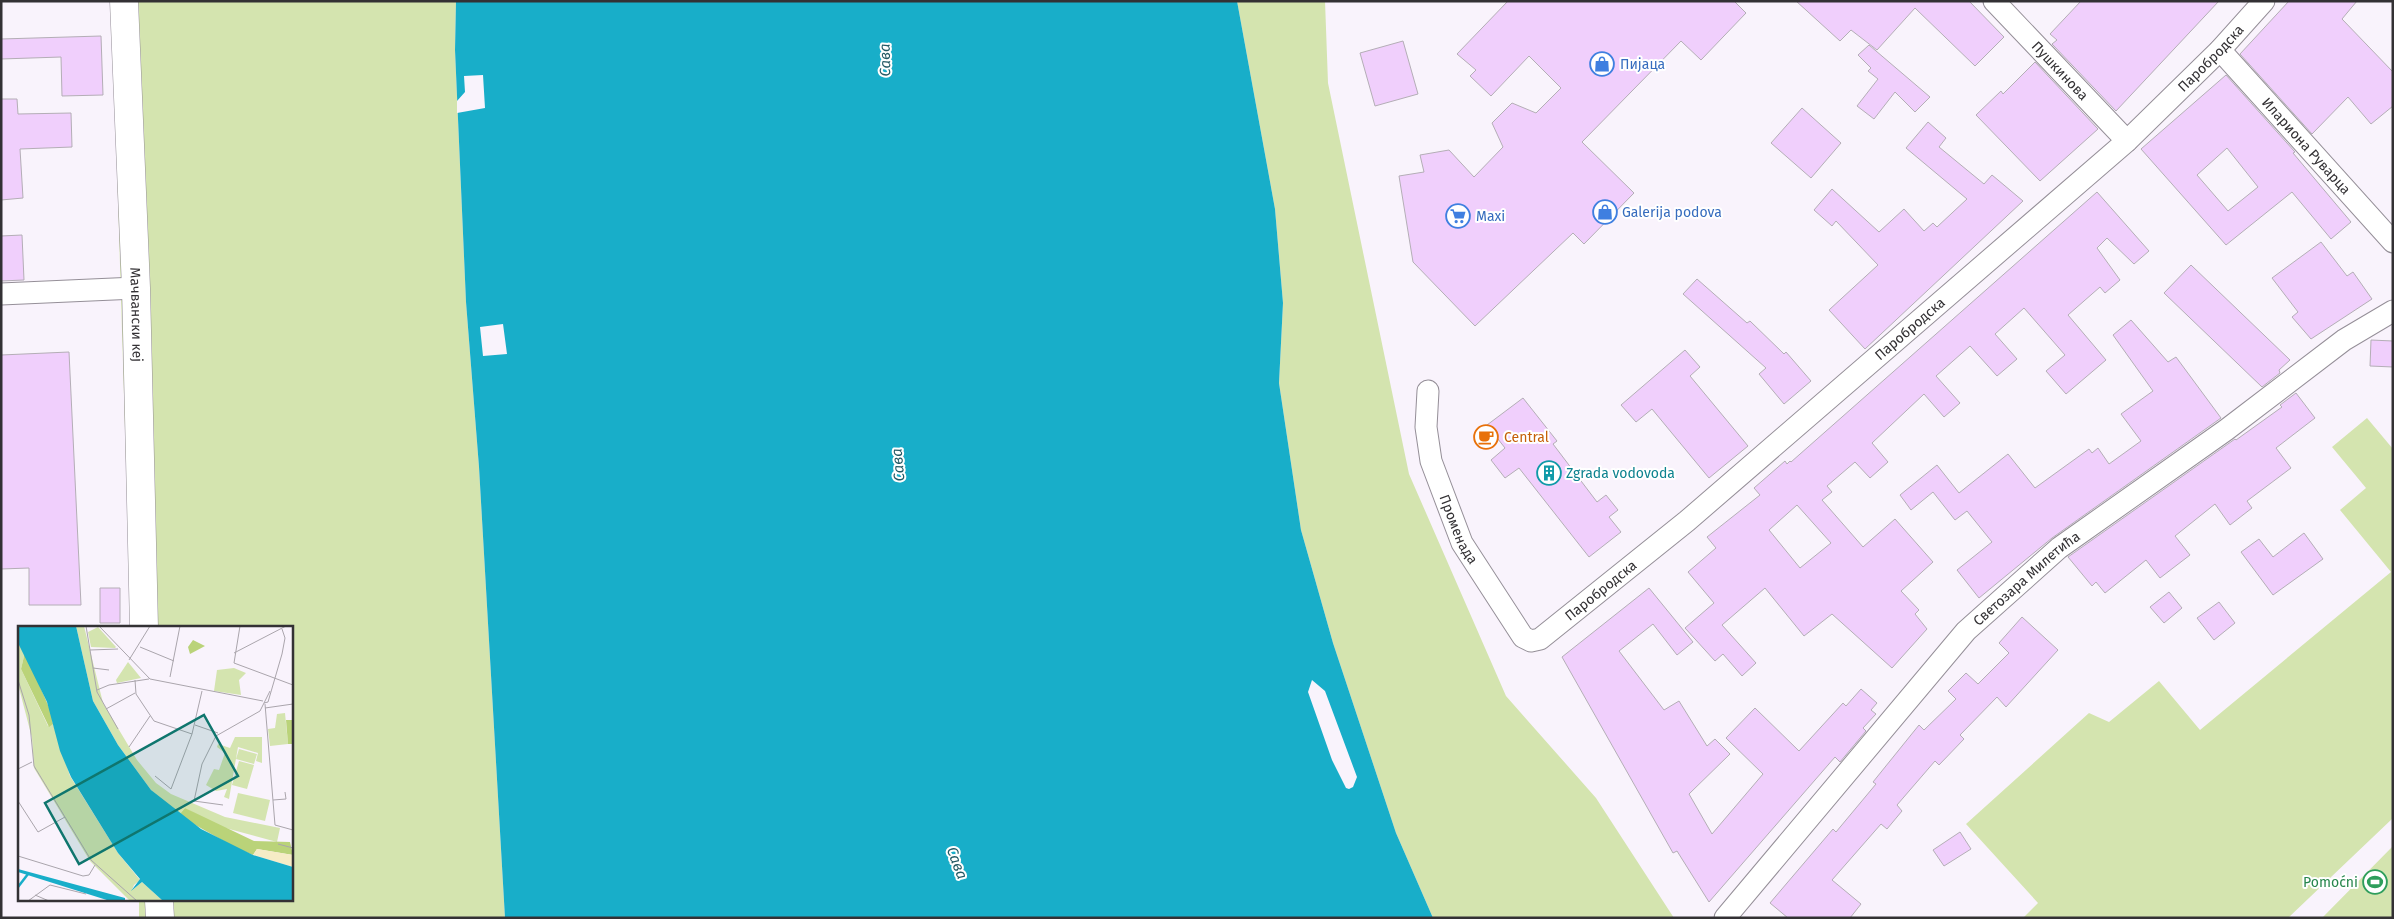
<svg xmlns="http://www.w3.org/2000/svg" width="2394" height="919" viewBox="0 0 2394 919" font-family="'Fira Sans',sans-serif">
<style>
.green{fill:#d4e4af}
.water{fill:#18aec9}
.pier{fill:#f9f3fc}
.building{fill:#f0cffc;stroke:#b4aeb6;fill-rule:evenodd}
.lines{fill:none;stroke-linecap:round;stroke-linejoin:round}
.minor-casing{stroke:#958f98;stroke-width:23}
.tertiary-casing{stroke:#958f98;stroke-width:29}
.minor{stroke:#fff;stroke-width:21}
.tertiary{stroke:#fff;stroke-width:28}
.labels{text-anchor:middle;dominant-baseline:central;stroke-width:4;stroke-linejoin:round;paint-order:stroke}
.street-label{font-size:14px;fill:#333134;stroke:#fff}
.shop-label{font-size:14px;fill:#366cbe;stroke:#fff;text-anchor:start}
.food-label{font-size:14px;fill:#c56008;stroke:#fff;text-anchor:start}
.culture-label{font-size:14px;fill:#0d838f;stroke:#fff;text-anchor:start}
.leisure-label{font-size:14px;fill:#27864d;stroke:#fff;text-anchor:end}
.water-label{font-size:15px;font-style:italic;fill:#235964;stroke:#fff}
.inset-river{fill:none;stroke:#18aec9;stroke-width:2.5}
.inset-road{fill:none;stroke:#aaa5ac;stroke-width:1}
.view{fill:#0f766e;fill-opacity:0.15;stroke:#0f766e;stroke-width:2.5}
.inset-edge{fill:none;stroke:#333134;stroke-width:2.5}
</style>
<rect width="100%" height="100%" fill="#f9f3fc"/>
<!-- green -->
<path class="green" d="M112,1H456L455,50L466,302L479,467L505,918H139V900H291V628H131Z
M1237,1H1325L1328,83L1409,474L1506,696L1596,798L1674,918H1433L1396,833L1333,643L1301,530L1279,383L1283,303L1275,209Z
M2367,418L2393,449V818L2288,918H2023L2038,903L1966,824L2089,713L2109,722L2159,681L2200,730L2391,572L2340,510L2366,488L2332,447Z
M2393,846V918H2322Z"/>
<!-- water -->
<path class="water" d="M456,1H1237L1275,209L1283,303L1279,383L1301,530L1333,643L1396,833L1433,918H505L479,467L466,302L455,50Z"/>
<!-- pier -->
<path class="pier" d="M483,75L485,108L457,113V101L465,92L464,76Z
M503,324L507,354L483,356L480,327Z
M1312,680L1325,691L1357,777L1353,787L1349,789L1346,788L1332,760L1308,692Z"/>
<!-- building -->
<path class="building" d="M1508,1H1734L1746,13L1701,60L1681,41L1582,142L1634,193L1584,244L1573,233L1475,326L1413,262L1399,176L1424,172L1420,155L1449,150L1474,177L1503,147L1492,123L1512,103L1536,113L1561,88L1529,56L1491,96L1470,76L1476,70L1457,54Z
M1796,1H1969L2004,37L1975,66L1915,8L1877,50L1851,30L1840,41Z
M2081,1H2219L2116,111L2052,44L2057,40L2050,34Z
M2289,1H2357L2342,19L2393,72V106L2371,124L2348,97L2312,134L2240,54Z
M101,36L103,95L62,96L61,57L1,59V39Z
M1403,41L1418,94L1375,106L1360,53Z
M1869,45L1930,97L1915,112L1895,92L1874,119L1857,106L1878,79L1868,71L1871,68L1858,55Z
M2035,62L2098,129L2040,181L1976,115L2001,91L2003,94Z
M2226,75L2295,152L2293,153L2351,222L2331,239L2292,192L2226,245L2141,149ZM2227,148L2258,187L2228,211L2197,175Z
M1,99H17L18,114L71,113L72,147L20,149L23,198L1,200Z
M1802,108L1841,143L1811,178L1771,143Z
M1928,122L1946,138L1939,147L1984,184L1992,175L2023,201L1865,349L1829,310L1878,265L1836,221L1832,226L1814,210L1832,189L1879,232L1904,209L1924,231L1933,223L1937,227L1967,199L1906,148Z
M2097,192L2149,251L2134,264L2107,238L2097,248L2120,280L2105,293L2100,287L2068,315L2106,360L2066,394L2046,371L2065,355L2024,308L1995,334L2017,359L1997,376L1970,346L1936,376L1960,403L1944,417L1924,394L1872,443L1888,462L1870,478L1855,462L1827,486L1832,492L1822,500L1863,547L1895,519L1933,562L1901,591L1919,610L1915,614L1927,629L1892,668L1832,614L1804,636L1765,588L1722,625L1756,663L1742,676L1723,654L1715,661L1685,628L1714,603L1688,572L1716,548L1707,537L1760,495L1754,488L1785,461L1787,464L1790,461L1791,462ZM1797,505L1831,543L1800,568L1769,530Z
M22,235L24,280L1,281V236Z
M2321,242L2347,276L2353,272L2372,299L2311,339L2292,317L2298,312L2272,278Z
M2191,265L2290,360L2279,370L2280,373L2262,387L2164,293Z
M1697,279L1747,323L1750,321L1784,354L1786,352L1811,381L1784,404L1759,374L1766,368L1683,294Z
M2131,320L2168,362L2176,357L2221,418L2052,538L1979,598L1957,570L1992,542L1967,511L1955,520L1933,492L1911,510L1900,495L1937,465L1959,493L2008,454L2035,488L2089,449L2092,453L2098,448L2109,464L2141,441L2121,414L2153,391L2113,335Z
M2371,340L2393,341V367L2370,366Z
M1685,350L1700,367L1690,376L1748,446L1709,478L1652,409L1636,422L1621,405Z
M69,352L81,605H29V568L1,569V355Z
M2296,393L2315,418L2276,448L2291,468L2247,501L2252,508L2230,525L2215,504L2175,536L2190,555L2160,578L2146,560L2105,593L2096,582L2092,586L2068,557L2235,439L2236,440L2282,407L2280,405Z
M1523,398L1557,441L1553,444L1597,502L1606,495L1618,510L1609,517L1621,532L1589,557L1519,468L1505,478L1491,460L1505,448L1487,425Z
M2304,533L2323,559L2273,595L2241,552L2259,539L2273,557Z
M100,588H120V623H100Z
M1649,588L1693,642L1677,655L1653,624L1619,651L1664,710L1679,701L1707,746L1715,739L1730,754L1689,794L1712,834L1763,774L1726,738L1755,708L1799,751L1843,703L1846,706L1861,689L1877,703L1871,710L1876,714L1863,728L1866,731L1840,762L1835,757L1709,902L1677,851L1673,853L1562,657Z
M2169,592L2182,608L2164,623L2150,607Z
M2219,602L2235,623L2214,640L2197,618Z
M2022,617L2058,650L2006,707L1997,697L1960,735L1964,739L1939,765L1935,761L1897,805L1902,811L1887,829L1881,824L1832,880L1861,904L1850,918H1788L1770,903L1833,829L1836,832L1876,784L1873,782L1919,725L1924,730L1956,699L1948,691L1966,673L1978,684L2009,653L1999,643Z
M1960,832L1971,849L1944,866L1933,850Z"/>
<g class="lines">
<!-- minor casing -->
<g class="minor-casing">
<g id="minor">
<path id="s1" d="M1994,1L2127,141"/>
<path id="s2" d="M2220,50L2393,242"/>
<path d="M1,294L136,288"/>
<path id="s3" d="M1428,391L1426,427L1431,461L1462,543L1523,637L1531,641L1540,639L1687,521L2127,141L2220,50L2264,1"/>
<path id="s4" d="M1725,918L1966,631L2059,548L2226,430L2344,340L2393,311"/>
</g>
</g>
<!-- tertiary casing -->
<g class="tertiary-casing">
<g id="tertiary">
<path id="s5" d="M124,1L136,288L144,628"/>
<path d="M159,900L160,918"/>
</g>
</g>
<!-- minor -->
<use href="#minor" class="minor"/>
<!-- tertiary -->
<use href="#tertiary" class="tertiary"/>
</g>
<!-- icons -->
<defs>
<g id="shop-ring" transform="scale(1.25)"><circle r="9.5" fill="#fff" stroke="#3f7fe0" stroke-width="1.5"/><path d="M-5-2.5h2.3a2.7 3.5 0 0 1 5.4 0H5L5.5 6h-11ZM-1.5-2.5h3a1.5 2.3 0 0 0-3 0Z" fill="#3f7fe0"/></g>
<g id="supermarket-ring" transform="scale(1.25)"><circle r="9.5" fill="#fff" stroke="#3f7fe0" stroke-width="1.5"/><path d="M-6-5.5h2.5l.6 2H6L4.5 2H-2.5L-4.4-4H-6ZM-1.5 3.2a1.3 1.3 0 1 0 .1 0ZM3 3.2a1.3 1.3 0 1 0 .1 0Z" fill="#3f7fe0"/></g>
<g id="cafe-ring" transform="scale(1.25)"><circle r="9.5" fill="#fff" stroke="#e8710a" stroke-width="1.5"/><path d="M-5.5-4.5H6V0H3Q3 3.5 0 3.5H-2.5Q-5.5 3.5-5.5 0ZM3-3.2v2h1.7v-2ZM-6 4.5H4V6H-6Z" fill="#e8710a"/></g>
<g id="building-ring" transform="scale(1.25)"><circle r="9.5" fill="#fff" stroke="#0f9aa8" stroke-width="1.5"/><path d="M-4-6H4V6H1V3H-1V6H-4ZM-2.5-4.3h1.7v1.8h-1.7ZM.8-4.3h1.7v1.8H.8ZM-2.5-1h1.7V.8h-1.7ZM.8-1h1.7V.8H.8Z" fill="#0f9aa8"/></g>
<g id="stadium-ring" transform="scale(1.25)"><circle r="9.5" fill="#fff" stroke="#2e9e5b" stroke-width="1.5"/><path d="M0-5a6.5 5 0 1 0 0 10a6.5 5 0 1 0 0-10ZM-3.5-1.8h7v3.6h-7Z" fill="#2e9e5b"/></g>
</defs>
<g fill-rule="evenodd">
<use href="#shop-ring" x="1602" y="64"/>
<use href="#shop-ring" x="1605" y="212"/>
<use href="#supermarket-ring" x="1458" y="216"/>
<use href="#cafe-ring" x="1486" y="437"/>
<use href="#building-ring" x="1549" y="473"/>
<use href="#stadium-ring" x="2375" y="882"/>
</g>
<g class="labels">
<!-- street labels -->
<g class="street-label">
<text stroke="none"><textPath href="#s3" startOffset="1176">Паробродска</textPath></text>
<text stroke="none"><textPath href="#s1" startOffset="96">Пушкинова</textPath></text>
<text stroke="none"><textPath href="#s2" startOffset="129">Илариона Руварца</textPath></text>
<text stroke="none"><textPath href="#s5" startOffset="314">Мачвански кеј</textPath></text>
<text stroke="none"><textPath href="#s3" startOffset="771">Паробродска</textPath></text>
<text stroke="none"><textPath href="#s3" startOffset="144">Променада</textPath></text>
<text stroke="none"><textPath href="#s4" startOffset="455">Светозара Милетића</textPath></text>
<text stroke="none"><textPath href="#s3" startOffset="366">Паробродска</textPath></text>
</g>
<!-- shop labels -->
<g class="shop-label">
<text x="1620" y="64">Пијаца</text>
<text x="1622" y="212">Galerija podova</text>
<text x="1476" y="216">Maxi</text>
</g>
<!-- food labels -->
<g class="food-label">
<text x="1504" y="437">Central</text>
</g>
<!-- culture labels -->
<g class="culture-label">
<text x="1566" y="473">Zgrada vodovoda</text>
</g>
<!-- leisure labels -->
<g class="leisure-label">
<text x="2358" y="882">Pomoćni</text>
</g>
<!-- water labels -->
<g class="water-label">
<text transform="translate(885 60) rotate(-91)">Сава</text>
<text transform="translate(898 465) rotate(-95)">Сава</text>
<text transform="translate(957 863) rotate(69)">Сава</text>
</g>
</g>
<!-- overview -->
<g transform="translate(18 626)">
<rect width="275" height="275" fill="#f9f3fc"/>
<path d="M58,0H66L85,77L119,134L138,157L153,168L207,191L262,202L259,216L200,200L167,182L161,189L133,164L100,119L75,75ZM80,1L98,21L97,22L73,21L70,6ZM0,17L7,26L3,43L30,100L35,98L52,150L100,227L122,254L116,259L114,264L124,256L145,275H112L72,235L16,142L14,112L0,58ZM110,36L123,52L99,57L98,54ZM216,42L228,47L221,54L223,69L196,65L199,44ZM267,87L270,118L252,120L250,103L257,102L259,88ZM217,111H244V137L238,135L240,127L220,121L211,173L206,171L209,163L198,165L188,159L196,143L201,144L207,127L199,121L200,118L212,122ZM221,123L239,128L236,138L218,133ZM221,135L236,139L229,163L214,159ZM220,167L252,174L247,195L215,187Z" fill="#d4e4af"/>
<path d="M175,14L187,20L172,28L170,21ZM7,26L33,86L35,98L31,101L3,43ZM268,94H275V118H270ZM167,182L236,215L272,216L275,229L239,223L235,229L218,222L165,192L161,189Z" fill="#bad379"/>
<path d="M239,223L275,229V241L235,229Z" fill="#f6ecc6"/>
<path d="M0,0H58L75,75L100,119L133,164L183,203L235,229L275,241V275H145L124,256L113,265L122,253L100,227L53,151L42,125L29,76L0,17ZM0,243L107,272V275H92L0,246Z" fill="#18aec9"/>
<path class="inset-river" d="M0,261L10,248"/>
<path class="inset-road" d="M68,0L79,66L100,103M81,0L132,53L245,75M222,0L216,37L275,59M122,21L156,35M72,24L100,23M216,27L268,0M111,34L132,0M75,42L91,44M152,51L162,0M0,54L11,89L16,140L73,234L119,275M117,54L118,68L136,95L174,108M79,64L91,59L131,53M246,77L250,76L264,28L267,12L264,3M247,78L257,199L275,204M247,82L275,78M88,83L117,67M177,99L200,107M111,121L132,90M0,143L14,136M137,150L153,163L174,108L184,65M255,174L268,173L267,166M0,175L20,206L47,191M205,179L176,175L184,138L198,110L242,85L252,65M260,218L275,222M0,230L65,250L71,249L77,239M17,269L31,275M10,275L32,259L68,268"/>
<path class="view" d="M186,89L220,150L61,238L27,177Z"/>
<rect width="275" height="275" class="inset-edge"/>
</g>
<!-- border -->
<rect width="2394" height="919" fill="none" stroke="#333134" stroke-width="5"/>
</svg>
